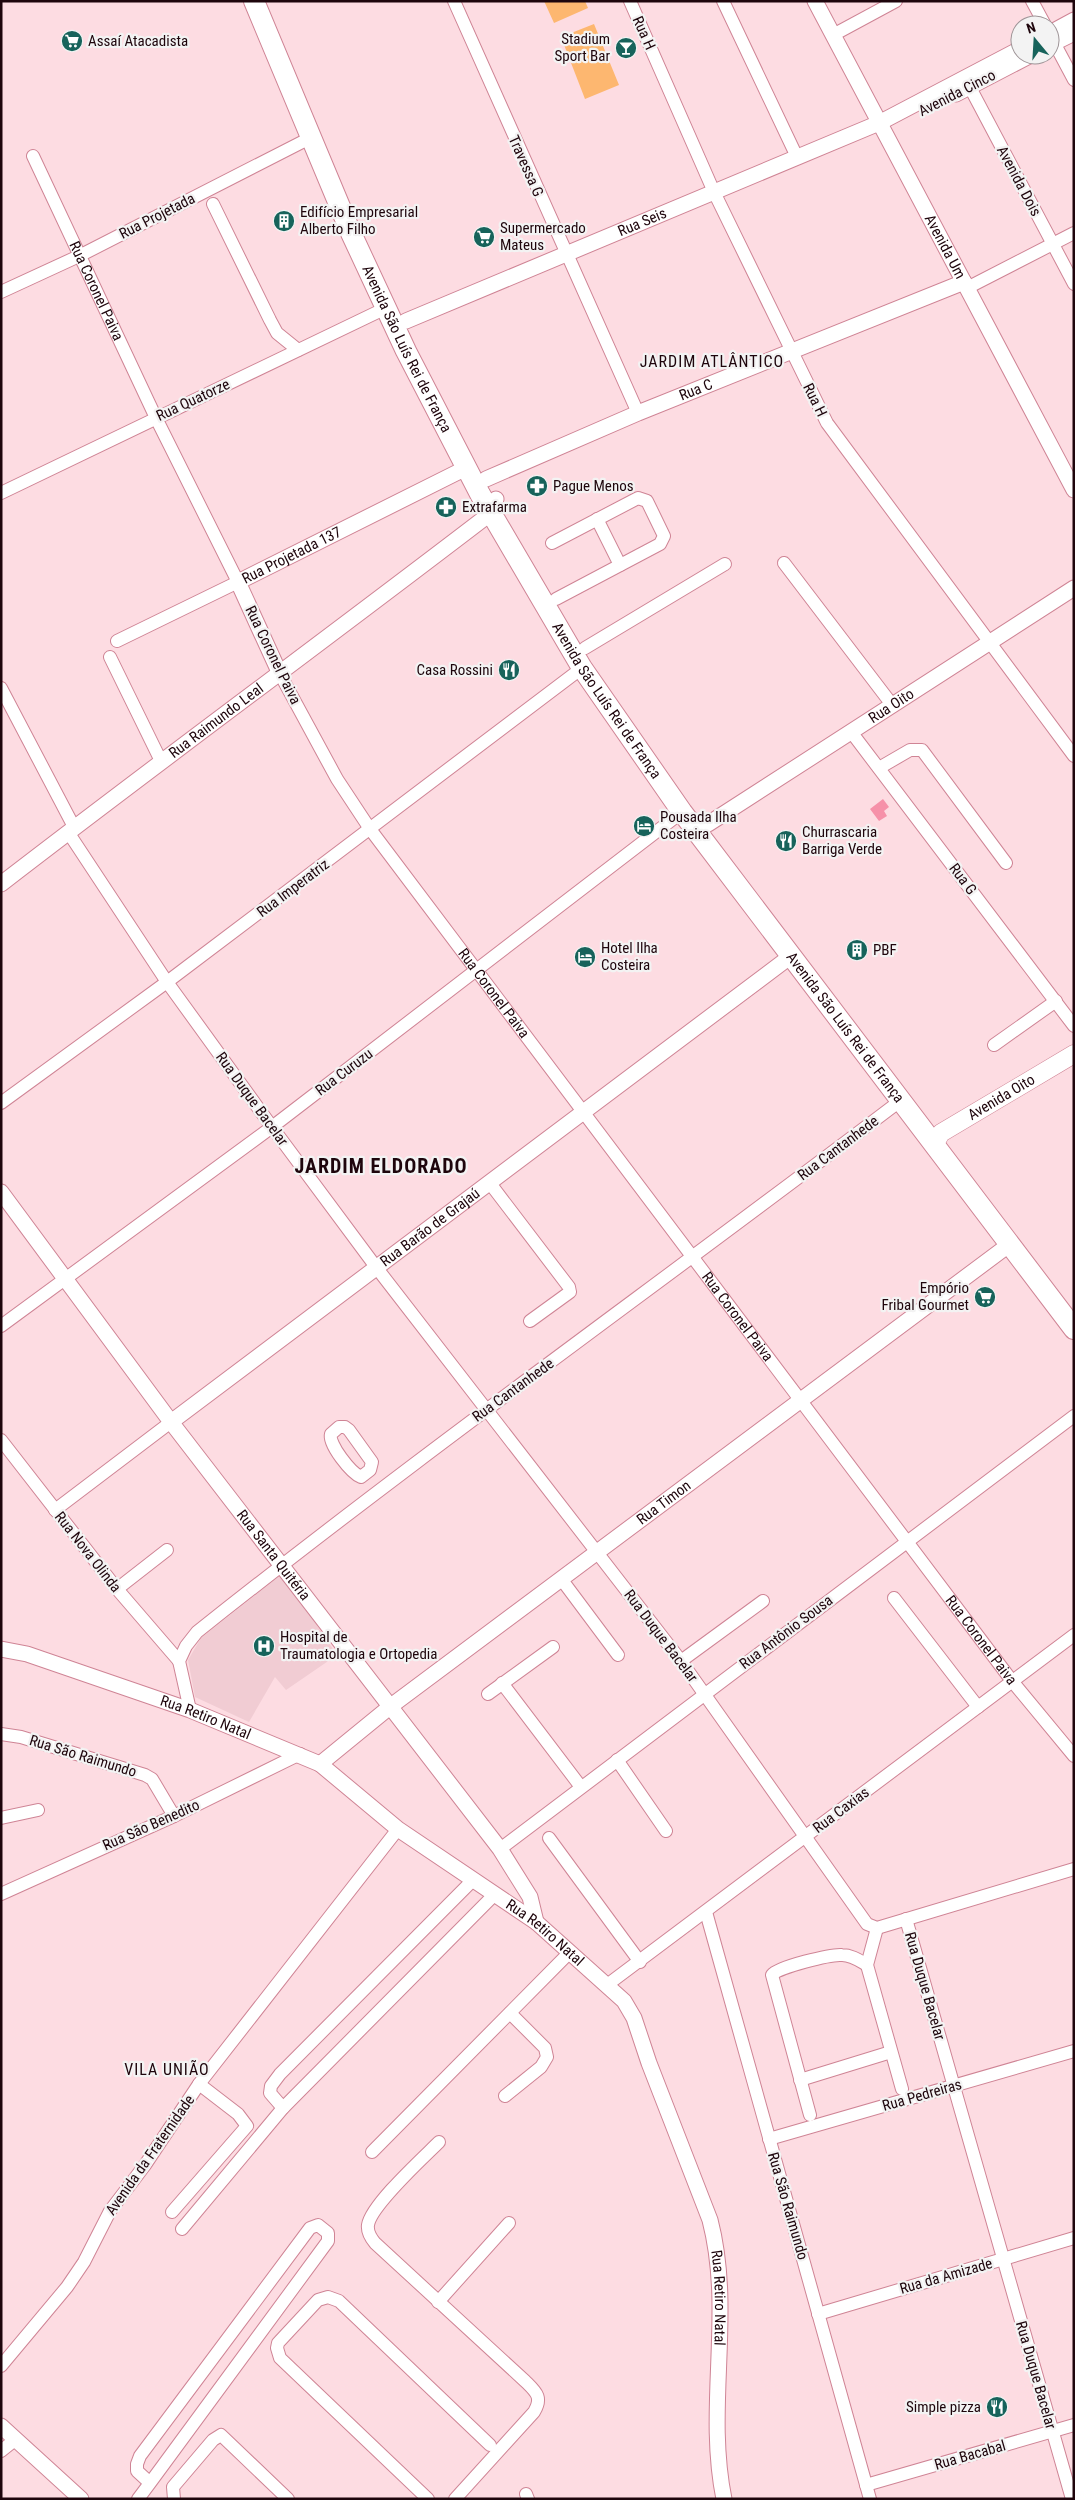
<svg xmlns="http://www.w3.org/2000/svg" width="1075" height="2500" viewBox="0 0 1075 2500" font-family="'Roboto Condensed',sans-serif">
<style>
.built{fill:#f1ccd3}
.green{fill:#fdb770}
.water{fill:#f691a9}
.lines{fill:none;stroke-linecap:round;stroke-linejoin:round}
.minor-casing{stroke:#cf8495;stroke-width:14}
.tertiary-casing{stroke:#cf8495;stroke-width:17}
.secondary-casing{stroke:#cf8495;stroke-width:19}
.primary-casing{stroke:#cf8495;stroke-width:22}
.minor{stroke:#fff;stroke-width:12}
.tertiary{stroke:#fff;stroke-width:15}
.secondary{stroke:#fff;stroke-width:18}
.primary{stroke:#fff;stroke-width:20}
.labels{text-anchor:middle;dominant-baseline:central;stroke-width:4.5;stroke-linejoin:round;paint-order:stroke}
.street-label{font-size:15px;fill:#1e050c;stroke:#f3f3f3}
.poi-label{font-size:15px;fill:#1e050c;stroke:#f3f3f3;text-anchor:start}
.neighbourhood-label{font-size:16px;letter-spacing:1px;fill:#1e050c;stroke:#f3f3f3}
.district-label{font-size:20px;font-weight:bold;letter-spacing:1px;fill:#1e050c;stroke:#f3f3f3}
</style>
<rect width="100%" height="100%" fill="#fddce2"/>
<!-- built -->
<path class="built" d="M282,1574L337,1655L286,1690L275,1677L249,1722L195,1697L188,1660L201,1638Z"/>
<!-- green -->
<path class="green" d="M544,1H585L588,8L554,23Z
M594,24L619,85L585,99L561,37Z"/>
<!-- water -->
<path class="water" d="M883,799L889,807L884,811L887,816L879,821L870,809Z"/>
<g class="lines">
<!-- minor casing -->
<g class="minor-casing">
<g id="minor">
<path d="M454,1L638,413"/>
<path d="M630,1L714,192L827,423L1074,756"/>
<path d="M723,1L797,157"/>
<path d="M1032,1L1045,25"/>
<path d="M833,35L896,1"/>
<path d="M1050,35L1074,80"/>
<path d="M965,78L1074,284"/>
<path id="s1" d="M33,156L156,418L238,582L117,641"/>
<path d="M213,204L270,320L277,333L298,350"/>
<path d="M967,288L1074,233"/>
<path d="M1,292L79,256L312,137"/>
<path d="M1,493L386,308"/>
<path d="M597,519L620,565"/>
<path d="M552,543L638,498L647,501L664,536L660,544L556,599"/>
<path d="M784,563L893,706"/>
<path d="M585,648L725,564"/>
<path d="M110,657L161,761"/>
<path id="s2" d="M280,674L337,779L370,829L1012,1681L1074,1756"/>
<path d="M1,688L74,827"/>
<path d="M852,733L1074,1026"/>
<path d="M879,768L910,750H922L1006,863"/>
<path d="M68,832L167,982L272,1127L376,1267L681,1661L867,1924L877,1928L1074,1869"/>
<path d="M994,1045L1056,1001"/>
<path d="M1,1103L167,982L582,668"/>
<path d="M489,1182L569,1287L570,1292L530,1321"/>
<path d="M1,1326L272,1127L682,812"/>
<path d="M339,1427H345L349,1430L372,1462L370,1470L361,1477C351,1473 328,1444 331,1434Z"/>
<path d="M1,1440L117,1589L179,1661"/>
<path d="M55,1510L171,1422"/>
<path d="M562,1580L618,1655"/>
<path d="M117,1589L167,1550"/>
<path d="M894,1598L978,1707"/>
<path d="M681,1661L763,1601"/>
<path d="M502,1683L581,1787"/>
<path d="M488,1694L553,1647"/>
<path d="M190,1710L179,1661L186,1646L197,1632C427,1449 666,1279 900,1101"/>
<path d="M1,1734L21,1737L145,1775L152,1779L174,1816"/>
<path d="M617,1760L666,1831"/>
<path d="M1,1818L38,1810"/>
<path d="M549,1838L640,1962"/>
<path d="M500,1849L1074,1416"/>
<path d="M1,1894L174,1816L300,1754"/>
<path d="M706,1912L870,2499"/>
<path d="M906,1919L1072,2499"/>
<path d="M877,1928L867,1965L902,2089"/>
<path d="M607,1985L1074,1635"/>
<path d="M800,2080L891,2052"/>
<path d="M505,2096L541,2067L547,2057L545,2048L510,2013"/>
<path d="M283,2108L270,2093L271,2086L280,2074L473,1880"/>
<path d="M810,2115L772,1975C778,1967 831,1954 842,1955C852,1955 860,1961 867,1965"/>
<path d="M769,2139L1074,2051"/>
<path d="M439,2142C423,2158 371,2205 368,2225C367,2232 370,2237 375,2243L525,2381C536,2392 543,2397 534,2412L455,2499"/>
<path d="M372,2152L570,1952"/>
<path d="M172,2212L247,2126L238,2114L199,2084"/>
<path d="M182,2229L283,2108L495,1894"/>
<path d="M438,2302L509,2223"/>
<path d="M818,2314L1074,2238"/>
<path d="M1,2366L67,2287L84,2262L110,2211L145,2165L199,2084L398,1829"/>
<path d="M1,2451L16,2439"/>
<path d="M866,2485L1074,2425"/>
<path d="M526,2494L528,2499"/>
<path d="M138,2499L150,2483L328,2241V2233L318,2225L310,2228L140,2456L137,2464V2471L150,2483"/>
<path d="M174,2499L173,2487L213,2440L221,2435L288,2499"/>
<path d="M428,2499L280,2358L277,2348L278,2343L318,2300L328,2297L339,2301L490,2445"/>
</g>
</g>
<!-- tertiary casing -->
<g class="tertiary-casing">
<g id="tertiary">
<path id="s3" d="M815,1L1074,490"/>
<path d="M1050,33L1074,20"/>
<path d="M1050,45L1074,33"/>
<path d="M956,94L1031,55"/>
<path id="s4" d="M406,321L879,123L1020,49"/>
<path id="s5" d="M486,479L638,413L964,282"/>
<path id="s6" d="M280,674L238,582L466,468"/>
<path id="s7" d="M708,824L1074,588"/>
<path id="s8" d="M1,884C163,759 328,638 491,513L496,499"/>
<path id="s9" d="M1,1192L171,1422L500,1849L530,1897L536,1922"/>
<path id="s10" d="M171,1422L791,956"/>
<path id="s11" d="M1,1649L27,1654L190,1710L320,1764L398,1829L536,1922L624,2001L634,2018L649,2063L710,2220C734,2312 705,2407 724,2499"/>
<path id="s12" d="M320,1764L391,1706L1010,1244"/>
<path d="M1,2426L81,2499"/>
</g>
</g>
<!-- secondary casing -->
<g class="secondary-casing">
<g id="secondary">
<path id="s13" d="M934,1145L941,1133L1074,1054"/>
</g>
</g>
<!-- primary casing -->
<g class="primary-casing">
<g id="primary">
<path id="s14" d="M254,1L351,233L406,351L480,494L582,668L682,812L1074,1329"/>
</g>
</g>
<!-- minor -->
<use href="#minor" class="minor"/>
<!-- tertiary -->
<use href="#tertiary" class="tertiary"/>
<!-- secondary -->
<use href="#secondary" class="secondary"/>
<!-- primary -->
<use href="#primary" class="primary"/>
</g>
<!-- icons -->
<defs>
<g id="supermarket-disc" transform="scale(1.125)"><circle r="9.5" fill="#17635b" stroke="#f3f3f3"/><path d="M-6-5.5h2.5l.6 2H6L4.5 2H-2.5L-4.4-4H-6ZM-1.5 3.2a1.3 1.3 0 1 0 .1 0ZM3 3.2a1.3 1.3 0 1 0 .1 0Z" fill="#fff"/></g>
<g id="bar-disc" transform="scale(1.125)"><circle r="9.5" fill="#17635b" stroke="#f3f3f3"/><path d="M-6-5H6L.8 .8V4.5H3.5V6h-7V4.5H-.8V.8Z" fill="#fff"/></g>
<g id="building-disc" transform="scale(1.125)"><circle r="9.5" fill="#17635b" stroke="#f3f3f3"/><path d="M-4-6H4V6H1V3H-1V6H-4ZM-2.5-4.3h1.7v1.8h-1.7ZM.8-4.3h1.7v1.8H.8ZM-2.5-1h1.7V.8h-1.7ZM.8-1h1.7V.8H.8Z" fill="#fff"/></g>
<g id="pharmacy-disc" transform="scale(1.125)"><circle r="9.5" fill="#17635b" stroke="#f3f3f3"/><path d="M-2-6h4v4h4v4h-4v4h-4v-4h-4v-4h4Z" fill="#fff"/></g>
<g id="restaurant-disc" transform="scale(1.125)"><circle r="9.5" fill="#17635b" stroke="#f3f3f3"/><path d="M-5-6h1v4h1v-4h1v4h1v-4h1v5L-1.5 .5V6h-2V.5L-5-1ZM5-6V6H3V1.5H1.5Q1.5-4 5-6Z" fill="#fff"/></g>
<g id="hotel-disc" transform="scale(1.125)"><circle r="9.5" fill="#17635b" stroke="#f3f3f3"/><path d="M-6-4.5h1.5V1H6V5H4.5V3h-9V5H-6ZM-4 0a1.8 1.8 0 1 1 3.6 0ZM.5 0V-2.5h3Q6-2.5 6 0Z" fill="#fff"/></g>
<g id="hospital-disc" transform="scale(1.125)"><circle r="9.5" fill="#17635b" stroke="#f3f3f3"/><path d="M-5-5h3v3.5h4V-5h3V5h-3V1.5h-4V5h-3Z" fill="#fff"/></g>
</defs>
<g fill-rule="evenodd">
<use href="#supermarket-disc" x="72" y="41"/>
<use href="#bar-disc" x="626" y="48"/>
<use href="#building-disc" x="284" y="221"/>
<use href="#supermarket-disc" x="484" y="237"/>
<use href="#pharmacy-disc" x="537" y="486"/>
<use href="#pharmacy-disc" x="446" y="507"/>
<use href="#restaurant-disc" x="509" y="670"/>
<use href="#hotel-disc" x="644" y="826"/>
<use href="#restaurant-disc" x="786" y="841"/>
<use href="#building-disc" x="857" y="950"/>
<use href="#hotel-disc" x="585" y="957"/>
<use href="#supermarket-disc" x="985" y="1297"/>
<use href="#hospital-disc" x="264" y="1646"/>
<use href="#restaurant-disc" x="997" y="2407"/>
</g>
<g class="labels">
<!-- street labels -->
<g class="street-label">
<text transform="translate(644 33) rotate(66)">Rua H</text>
<text transform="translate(957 93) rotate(-27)">Avenida Cinco</text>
<text transform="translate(526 166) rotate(66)">Travessa G</text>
<text transform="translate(1019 181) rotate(62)">Avenida Dois</text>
<text transform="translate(157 216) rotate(-27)">Rua Projetada</text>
<text stroke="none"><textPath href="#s4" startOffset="256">Rua Seis</textPath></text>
<text stroke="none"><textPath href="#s3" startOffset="278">Avenida Um</textPath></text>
<text stroke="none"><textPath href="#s1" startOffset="149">Rua Coronel Paiva</textPath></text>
<text stroke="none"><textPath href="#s14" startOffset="380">Avenida São Luís Rei de França</textPath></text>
<text stroke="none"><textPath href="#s5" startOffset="228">Rua C</textPath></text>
<text transform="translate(193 400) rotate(-25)">Rua Quatorze</text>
<text transform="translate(815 400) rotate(64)">Rua H</text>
<text stroke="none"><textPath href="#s6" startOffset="161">Rua Projetada 137</textPath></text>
<text transform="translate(273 655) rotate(64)">Rua Coronel Paiva</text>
<text stroke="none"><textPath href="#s14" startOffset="785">Avenida São Luís Rei de França</textPath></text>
<text stroke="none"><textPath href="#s7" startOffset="218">Rua Oito</textPath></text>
<text stroke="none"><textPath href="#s8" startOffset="270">Rua Raimundo Leal</textPath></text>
<text transform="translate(963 879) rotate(53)">Rua G</text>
<text transform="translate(293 888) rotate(-37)">Rua Imperatriz</text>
<text stroke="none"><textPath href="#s2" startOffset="385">Rua Coronel Paiva</textPath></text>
<text stroke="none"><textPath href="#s14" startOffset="1190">Avenida São Luís Rei de França</textPath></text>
<text transform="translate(344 1072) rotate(-37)">Rua Curuzu</text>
<text stroke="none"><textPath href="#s13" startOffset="84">Avenida Oito</textPath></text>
<text transform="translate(252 1099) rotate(54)">Rua Duque Bacelar</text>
<text transform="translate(838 1148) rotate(-37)">Rua Cantanhede</text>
<text stroke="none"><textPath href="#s10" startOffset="324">Rua Barão de Grajaú</textPath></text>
<text stroke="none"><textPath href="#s2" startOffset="790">Rua Coronel Paiva</textPath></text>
<text transform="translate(513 1390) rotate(-36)">Rua Cantanhede</text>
<text stroke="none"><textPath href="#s12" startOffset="432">Rua Timon</textPath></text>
<text transform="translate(88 1552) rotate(52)">Rua Nova Olinda</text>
<text stroke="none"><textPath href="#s9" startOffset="454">Rua Santa Quitéria</textPath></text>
<text transform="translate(786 1632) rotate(-37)">Rua Antônio Sousa</text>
<text transform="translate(661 1636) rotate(53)">Rua Duque Bacelar</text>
<text stroke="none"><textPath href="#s2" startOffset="1195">Rua Coronel Paiva</textPath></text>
<text stroke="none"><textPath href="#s11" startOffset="216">Rua Retiro Natal</textPath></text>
<text transform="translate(83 1756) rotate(17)">Rua São Raimundo</text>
<text transform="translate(841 1810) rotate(-37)">Rua Caxias</text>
<text transform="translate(151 1825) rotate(-24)">Rua São Benedito</text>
<text stroke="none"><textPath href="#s11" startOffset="621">Rua Retiro Natal</textPath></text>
<text transform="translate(925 1986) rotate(74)">Rua Duque Bacelar</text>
<text transform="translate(922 2095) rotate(-16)">Rua Pedreiras</text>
<text transform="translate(150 2155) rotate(-55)">Avenida da Fraternidade</text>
<text transform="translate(788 2206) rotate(74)">Rua São Raimundo</text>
<text transform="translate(946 2276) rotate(-16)">Rua da Amizade</text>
<text stroke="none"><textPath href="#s11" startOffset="1040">Rua Retiro Natal</textPath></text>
<text transform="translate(1036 2375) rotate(74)">Rua Duque Bacelar</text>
<text transform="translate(970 2455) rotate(-16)">Rua Bacabal</text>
</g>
<!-- poi labels -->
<g class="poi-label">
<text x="610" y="39" text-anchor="end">Stadium<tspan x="610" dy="17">Sport Bar</tspan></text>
<text x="88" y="41">Assaí Atacadista</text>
<text x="300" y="212">Edifício Empresarial<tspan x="300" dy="17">Alberto Filho</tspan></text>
<text x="500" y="228">Supermercado<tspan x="500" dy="17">Mateus</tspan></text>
<text x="553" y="486">Pague Menos</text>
<text x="462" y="507">Extrafarma</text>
<text x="493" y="670" text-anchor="end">Casa Rossini</text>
<text x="660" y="817">Pousada Ilha<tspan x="660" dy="17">Costeira</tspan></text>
<text x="802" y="832">Churrascaria<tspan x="802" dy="17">Barriga Verde</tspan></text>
<text x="601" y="948">Hotel Ilha<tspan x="601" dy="17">Costeira</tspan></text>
<text x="873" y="950">PBF</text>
<text x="969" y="1288" text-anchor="end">Empório<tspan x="969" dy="17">Fribal Gourmet</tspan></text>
<text x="280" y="1637">Hospital de<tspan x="280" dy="17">Traumatologia e Ortopedia</tspan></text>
<text x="981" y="2407" text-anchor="end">Simple pizza</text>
</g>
<!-- neighbourhood labels -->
<g class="neighbourhood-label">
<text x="712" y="361">JARDIM ATLÂNTICO</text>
<text x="167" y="2069">VILA UNIÃO</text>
</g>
<!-- district labels -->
<g class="district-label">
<text x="381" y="1166">JARDIM ELDORADO</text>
</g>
</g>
<!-- border -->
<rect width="1075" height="2500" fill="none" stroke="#1e050c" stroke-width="5"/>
<!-- north arrow -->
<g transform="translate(1035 40) rotate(342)"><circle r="24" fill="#f3f3f3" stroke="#9e9497"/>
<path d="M0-4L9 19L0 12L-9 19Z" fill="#17635b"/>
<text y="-8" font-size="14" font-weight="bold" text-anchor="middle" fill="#1e050c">N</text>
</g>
</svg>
